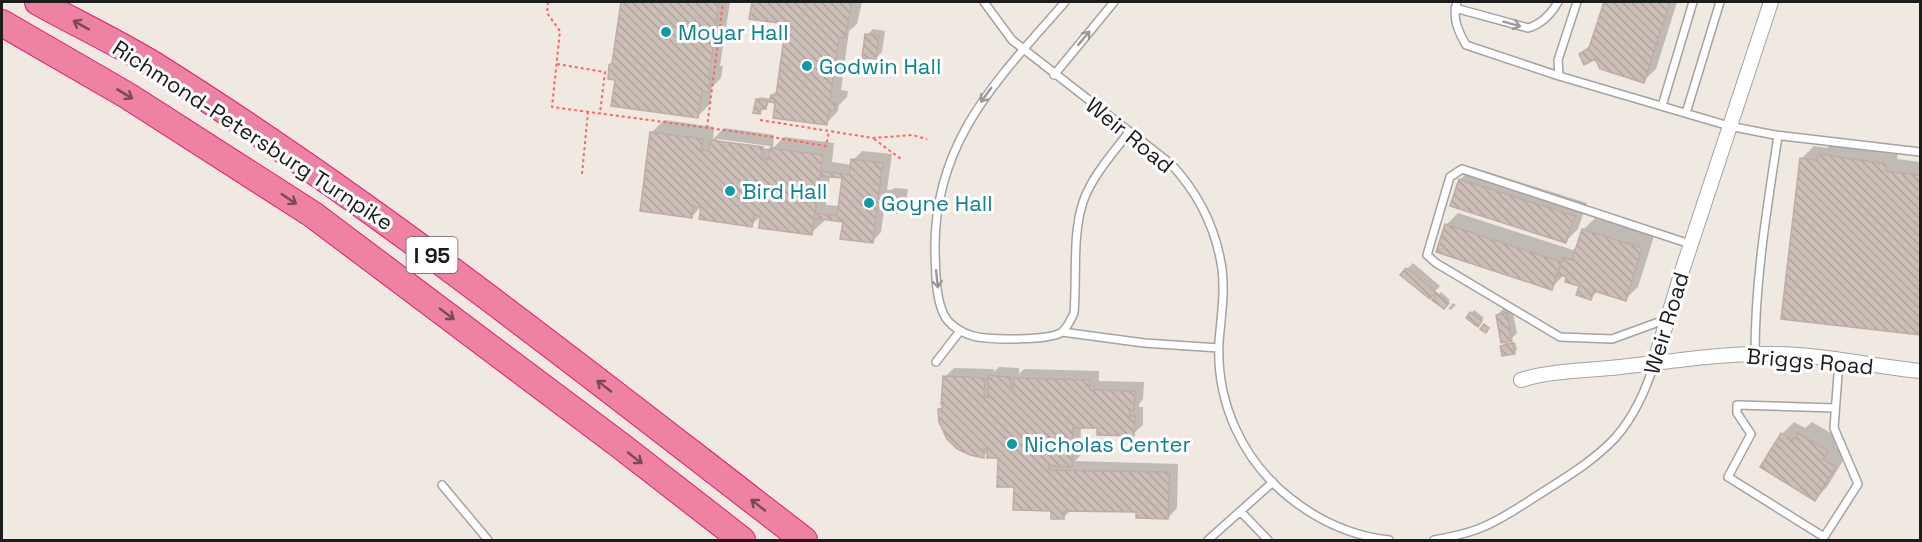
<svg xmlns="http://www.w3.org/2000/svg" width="1922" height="542" viewBox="0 0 1922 542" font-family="'Space Grotesk',sans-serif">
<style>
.shadow{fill:#0003;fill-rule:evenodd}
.building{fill:url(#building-back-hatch);stroke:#c1aca3;stroke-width:1.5}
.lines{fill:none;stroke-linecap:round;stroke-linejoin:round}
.lane-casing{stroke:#a3a3a3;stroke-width:10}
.street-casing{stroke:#a3a3a3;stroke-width:16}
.highway-casing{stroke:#e41777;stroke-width:28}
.path{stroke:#ff6265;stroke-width:2;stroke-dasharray:3 3;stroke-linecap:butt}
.lane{stroke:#fff;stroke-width:7}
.street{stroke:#fff;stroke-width:14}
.highway{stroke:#ed82a3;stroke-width:26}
.oneway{stroke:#999}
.oneway2{stroke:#7a4a59}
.culture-dot{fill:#0f9aa8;stroke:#fff;stroke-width:2}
.labels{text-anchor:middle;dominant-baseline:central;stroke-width:6;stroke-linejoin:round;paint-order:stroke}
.shield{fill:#fff;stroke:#606060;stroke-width:1.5}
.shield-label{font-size:21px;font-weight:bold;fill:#1c1c1c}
.culture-label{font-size:22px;fill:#0d838f;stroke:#fff;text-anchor:start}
.street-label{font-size:22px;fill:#1c1c1c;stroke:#fff}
</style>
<defs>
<pattern id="building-back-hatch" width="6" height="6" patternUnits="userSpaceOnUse" patternTransform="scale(1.5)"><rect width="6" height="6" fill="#cbbeb7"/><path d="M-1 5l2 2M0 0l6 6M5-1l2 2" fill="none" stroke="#aea39d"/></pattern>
</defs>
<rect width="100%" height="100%" fill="#efe9e1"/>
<!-- shadow -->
<path class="shadow" d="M622,2H730L720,66H723L721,78L712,87L710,104L698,116L616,79L614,62Z
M753,2H862L857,24L849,31L841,90L848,91L847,97L839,105L838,111L826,124L777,101L769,100L768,105L765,108L762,107L759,112L757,100L760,97L771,99L772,95L779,89L788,23L751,18Z
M1605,2H1677L1656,69L1643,81L1595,57L1581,54L1593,42Z
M873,29L885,31L882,52L876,58L867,35Z
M664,120L714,127L713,139L724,128L774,135L773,148L784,137L834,143L832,162L852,165L853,160L862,151L892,154L887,190H891L894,188L908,189L906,202L897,212L884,210L881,232L872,242L844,221L824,218V221L811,233L762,215L751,225L702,206L692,216L652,132ZM718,139L770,146V149L715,142ZM830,175L844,177L840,206L826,205Z
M1832,142L1891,151L1890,155L1894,151L1898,153L1897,159L1920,162V334L1782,318L1801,159L1814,146L1827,148Z
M1472,167L1587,203L1578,229L1566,241L1460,180Z
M1458,213L1573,250L1577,246L1583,230L1595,218L1654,236L1638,287L1625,299L1598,291L1590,298L1581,285L1568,276L1564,275L1551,288L1446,225Z
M1413,263L1440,286L1430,297L1407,269Z
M1441,292L1450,300L1444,307L1434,300Z
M1453,303L1456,305L1451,310L1448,309Z
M1512,308L1517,333L1507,343L1515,342L1517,350L1514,352L1502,346L1508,340L1497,315L1503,309Z
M1474,310L1484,318L1477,325L1468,317Z
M999,367L1019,368V374L1024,369L1099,371V381L1144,382L1143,399L1139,404V407H1143V425L1133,434L1098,427L1081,426L1080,456L1075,461L1178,464L1177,508L1168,518L1138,511L1072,509L1063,518L1016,486L1000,456L988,451L983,456L939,410L945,404V377L954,368L994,369V372Z
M1794,422L1805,428L1812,422L1839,438L1835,446L1847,454L1827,487L1815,499L1782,434Z"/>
<!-- building -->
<path class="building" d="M621,2H719L709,78H711L709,92L702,91L698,118L611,106L615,80L608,79L609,65L612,63Z
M752,2H852L845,38L839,37L830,102L836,103L835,111L829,110L827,125L773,118L775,103L769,102L771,95H776L786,24L749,19Z
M1604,2H1670L1644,83L1600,69L1595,59L1584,65L1579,54L1589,48Z
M865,34L879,36L876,59L862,58Z
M756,99L767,101L766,109H761L760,114L753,113Z
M650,132L703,139L701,150L708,151L710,140L763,147L761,159L768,160L770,148L823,155L812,235L759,228L760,216L754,215L752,227L699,219L701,207L694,206L692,218L640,211Z
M1818,154L1879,163V165L1880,163H1884L1886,165V171L1920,175V335L1781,319L1800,158L1817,160Z
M851,159L883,163L878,199H883V196L900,198L898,213L882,211L883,207H877L873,243L840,239L843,222L814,218L815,213L837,216L842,178L820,176L821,171L849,175Z
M1459,179L1575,216L1566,243L1450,206Z
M1445,224L1561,262L1552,290L1436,252Z
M1582,229L1642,248L1626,301L1594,291L1591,300L1576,295L1579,286L1565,282L1566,277L1558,274L1563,257L1572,260Z
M1406,268L1436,292L1430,299L1400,275Z
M1437,293L1449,303L1444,309L1432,300Z
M1470,312L1482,321L1478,327L1466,318Z
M1507,313L1512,341L1501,343L1496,315Z
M1484,324L1489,328L1486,333L1480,329Z
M1513,343L1515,354L1502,356L1500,346Z
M988,375L1010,377L1011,392H1013V378L1090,380V390L1135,391L1134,410H1130V416H1135L1134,436L1097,435V428H1073L1072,467L1049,466V470L1170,472L1168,519L1136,518V512L1064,511V519H1051V511L1013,510L1014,487H997L998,458H987V449H984V458L970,455L957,449L947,439L939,422L938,409L943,408V405H941L943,376L985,378L984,397H988Z
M1781,433L1793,441L1798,433L1828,451L1823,459L1836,467L1815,501L1760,467Z"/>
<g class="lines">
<!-- lane casing -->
<g class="lane-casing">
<path id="lane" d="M984,2L1012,40L1171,164C1199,194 1216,228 1222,269C1225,294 1221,317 1219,342C1216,402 1242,460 1290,498C1319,521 1351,536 1389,540
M1065,2C998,79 933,141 935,252C936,272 935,296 944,315C949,325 962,333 973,336C988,340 1050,341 1062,332C1068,327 1071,319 1074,313C1077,278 1072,235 1083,202C1092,176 1113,153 1129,132
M1457,2C1452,18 1458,31 1466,45L1559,76L1729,126L1775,135L1920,152
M1455,8L1528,28C1542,24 1551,14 1558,2
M1054,75L1114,2
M1559,76L1558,60L1577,2
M1662,106L1693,2
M1686,113L1720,2
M1667,319L1612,339L1560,337L1436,263L1427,255L1450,177L1462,169L1690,244
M1062,332L1144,343L1219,348
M1755,354C1755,280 1767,208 1778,136
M936,362L960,331
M1835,408L1737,405V413L1751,434L1728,477L1824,537L1858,484L1834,428L1839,361
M442,485L488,540
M1241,512L1268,540
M1208,540L1273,482
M1434,540C1451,537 1467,534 1483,527C1502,519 1518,508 1535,497C1563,479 1593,462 1616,437C1634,416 1646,390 1654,364"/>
</g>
<!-- street casing -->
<g class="street-casing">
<path id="street" d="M1654,364L1682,271L1771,2
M1521,380C1553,370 1586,371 1620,367C1670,362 1720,353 1770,354C1820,354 1871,366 1920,371"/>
</g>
<!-- highway casing -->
<g class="highway-casing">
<path id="highway" d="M38,2C76,23 116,42 154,65C382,208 592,377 804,540
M2,23L128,96L312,214L621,446L742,540"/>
</g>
<!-- path -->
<path class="path" d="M548,2L547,13L560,31L552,107L753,134L826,146L829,131
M557,64L605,72L600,113
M760,120L873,138L912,135L927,139
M707,128L723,2
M874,139L901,159
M582,174L588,112"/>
<!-- lane -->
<use href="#lane" class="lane"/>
<!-- street -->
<use href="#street" class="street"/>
<!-- highway -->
<use href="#highway" class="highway"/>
</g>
<!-- one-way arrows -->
<defs><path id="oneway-shaft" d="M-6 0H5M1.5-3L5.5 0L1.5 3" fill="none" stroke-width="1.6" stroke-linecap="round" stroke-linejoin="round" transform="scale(1.5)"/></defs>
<g class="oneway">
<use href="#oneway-shaft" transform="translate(1512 24) rotate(15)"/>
<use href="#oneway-shaft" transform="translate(1084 38) rotate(-50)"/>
<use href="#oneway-shaft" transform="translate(986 95) rotate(126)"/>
<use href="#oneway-shaft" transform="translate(937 279) rotate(84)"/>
</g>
<g class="oneway2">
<use href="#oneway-shaft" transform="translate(81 25) rotate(-151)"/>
<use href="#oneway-shaft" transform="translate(125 94) rotate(31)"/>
<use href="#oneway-shaft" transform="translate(289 199) rotate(34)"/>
<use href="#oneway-shaft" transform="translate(447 314) rotate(37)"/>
<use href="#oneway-shaft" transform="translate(604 386) rotate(-142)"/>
<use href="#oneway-shaft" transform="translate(635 458) rotate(38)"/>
<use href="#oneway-shaft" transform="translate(758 505) rotate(-142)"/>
</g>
<!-- markers -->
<g class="culture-dot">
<circle cx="666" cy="32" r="6"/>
<circle cx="807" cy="66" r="6"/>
<circle cx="730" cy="191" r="6"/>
<circle cx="869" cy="203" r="6"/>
<circle cx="1012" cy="444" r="6"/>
</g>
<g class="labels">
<!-- shield labels -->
<rect class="shield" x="406.5" y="237" width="51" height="36" rx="4.5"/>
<g class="shield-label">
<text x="432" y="255">I 95</text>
</g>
<!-- culture labels -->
<g class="culture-label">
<text x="678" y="32">Moyar Hall</text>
<text x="819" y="66">Godwin Hall</text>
<text x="742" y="191">Bird Hall</text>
<text x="881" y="203">Goyne Hall</text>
<text x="1024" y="444">Nicholas Center</text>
</g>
<!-- street labels -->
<g class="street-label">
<text transform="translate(253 135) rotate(33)">Richmond-Petersburg Turnpike</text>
<text transform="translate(1130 135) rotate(39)">Weir Road</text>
<text transform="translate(1666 323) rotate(-73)">Weir Road</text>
<text transform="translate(1810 361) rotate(5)">Briggs Road</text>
</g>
</g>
<!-- border -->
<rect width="1922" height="542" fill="none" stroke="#1c1c1c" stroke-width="6"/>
</svg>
